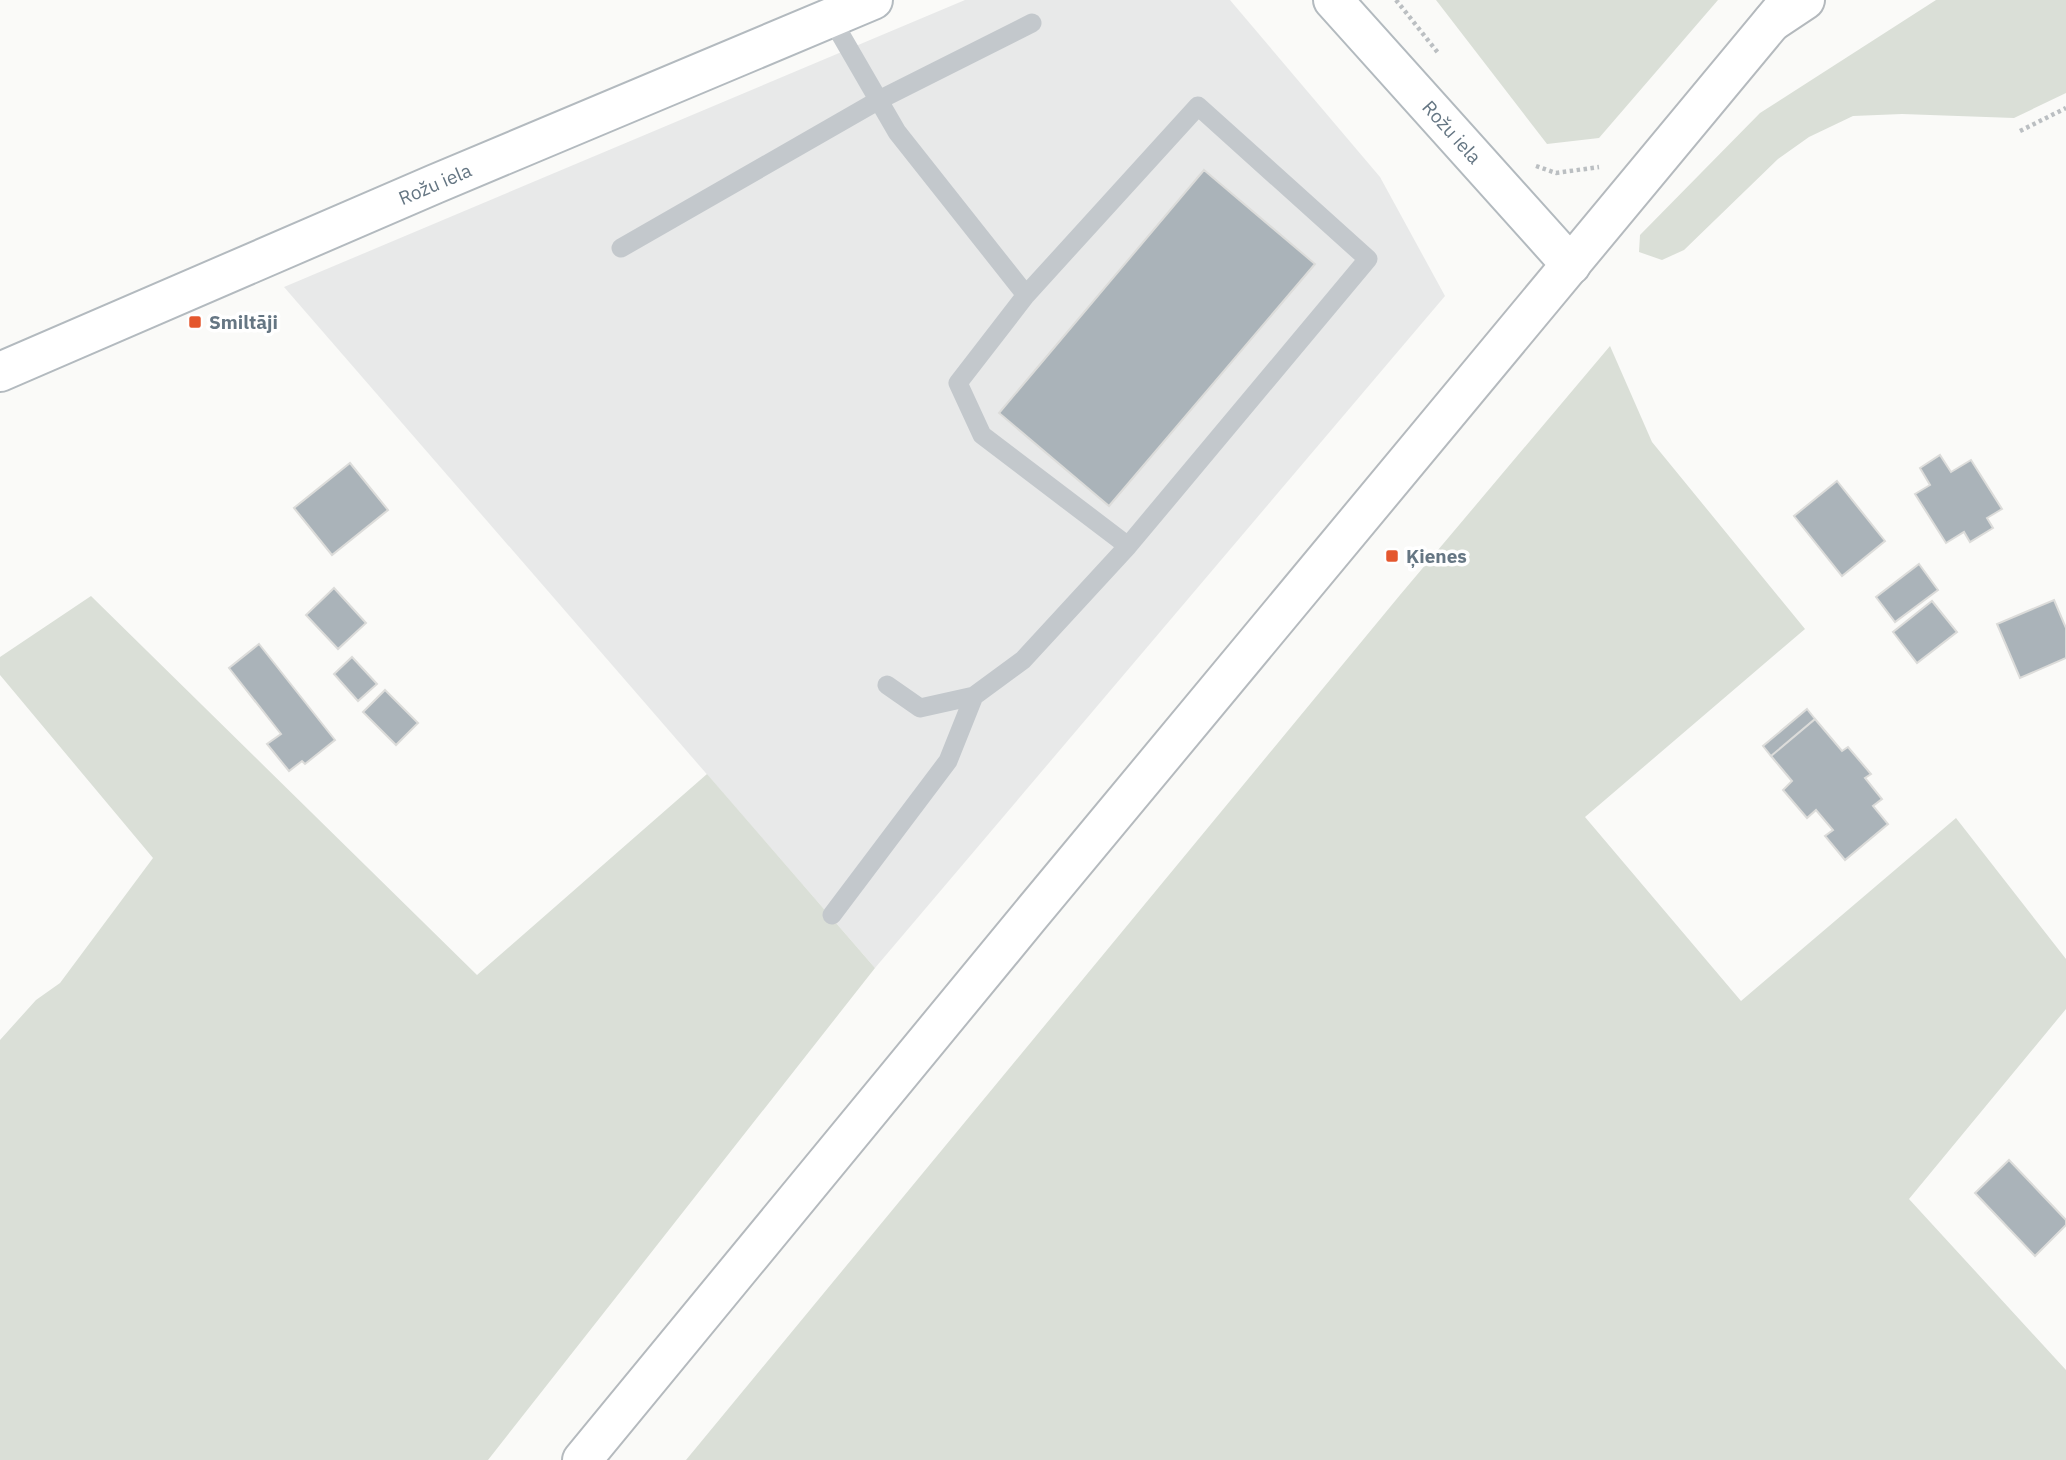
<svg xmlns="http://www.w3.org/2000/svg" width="2066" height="1460" viewBox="0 0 2066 1460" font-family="'IBM Plex Sans',sans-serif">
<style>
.built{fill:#e8e9e9}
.green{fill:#dadfd7}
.building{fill:#aab3b9;stroke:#dcdcda;stroke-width:2}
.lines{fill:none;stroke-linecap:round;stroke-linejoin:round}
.secondary-casing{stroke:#b3babf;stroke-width:42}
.primary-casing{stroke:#b5babe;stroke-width:42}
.highway-casing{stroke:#b4b9bd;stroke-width:42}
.path{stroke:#bbbfc2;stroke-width:4.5;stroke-dasharray:3.5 3.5;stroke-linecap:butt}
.lane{stroke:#c3c8cc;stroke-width:19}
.secondary{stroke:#fff;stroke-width:38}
.primary{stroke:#fff;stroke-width:38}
.highway{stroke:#fff;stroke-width:38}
.poi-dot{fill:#e4572e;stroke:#fff;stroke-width:2.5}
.labels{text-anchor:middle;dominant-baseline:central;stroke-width:7;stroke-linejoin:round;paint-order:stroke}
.street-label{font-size:19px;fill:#657683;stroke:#fff}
.poi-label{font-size:19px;font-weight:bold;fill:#657683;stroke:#fff;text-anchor:start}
</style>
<rect width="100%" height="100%" fill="#fafaf8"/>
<!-- built -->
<path class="built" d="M965,0H1230L1380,177L1445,296L875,968L284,287Z"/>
<!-- green -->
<path class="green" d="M1436,0H1718L1599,138L1547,144Z
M1936,0H2066V93L2014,118L1902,114L1853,116L1809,137L1778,159L1684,250L1662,260L1639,252L1640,235L1760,113Z
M1610,346L1652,442L1805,629L1585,817L1741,1001L1956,818L2066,959V1009L1909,1199L2066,1370V1460H686L1400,595Z
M91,596L477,975L707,774L875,968L488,1460H0V1040L36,1000L60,983L153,858L0,675V657Z"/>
<!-- building -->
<path class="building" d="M1204,170L1315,264L1109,506L999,413Z
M1940,455L1951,472L1971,460L2002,509L1987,518L1993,528L1970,542L1964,532L1946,543L1915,494L1930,485L1920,468Z
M350,463L388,510L332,555L294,508Z
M1837,481L1885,541L1842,576L1794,516Z
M1919,564L1938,590L1895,622L1876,597Z
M334,588L366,623L338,649L306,615Z
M2054,600L2066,628V658L2020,678L1997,624Z
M1932,601L1957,632L1917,663L1893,632Z
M259,644L335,740L305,764L302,761L289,771L267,744L281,734L229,668Z
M352,657L377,684L358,701L334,674Z
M385,690L418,723L396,745L363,712Z
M1807,709L1815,719L1771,756L1763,746Z
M1815,719L1842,751L1848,747L1871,774L1865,778L1882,799L1873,806L1888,824L1845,860L1825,836L1833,830L1816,810L1807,818L1783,790L1792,781L1771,756Z
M2009,1160L2066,1220V1225L2035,1256L1975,1193Z"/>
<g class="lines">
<!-- secondary casing -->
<g class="secondary-casing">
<path id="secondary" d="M1333,0L1571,265
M0,372L435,184L873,0"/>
</g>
<!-- primary casing -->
<g class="primary-casing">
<path id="primary" d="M582,1460L1028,918L1790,0"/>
</g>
<!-- highway casing -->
<g class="highway-casing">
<path id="highway" d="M1772,22L1805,0"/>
</g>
<!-- path -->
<path class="path" d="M1396,0L1439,54
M2020,131L2066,108
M1536,166L1556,173L1599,167"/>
<!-- lane -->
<path class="lane" d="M831,18L897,132L1026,295
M621,248L879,100L1032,23
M887,685L920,708L974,696L1023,660L1128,546L1368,259L1198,106L1026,295L958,383L982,435L1128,546
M832,915L948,761L974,696"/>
<!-- secondary -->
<use href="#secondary" class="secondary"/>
<!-- primary -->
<use href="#primary" class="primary"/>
<!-- highway -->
<use href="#highway" class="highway"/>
</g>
<!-- markers -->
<g class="poi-dot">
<rect x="188" y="315" width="14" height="14" rx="3.5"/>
<rect x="1385" y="549" width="14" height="14" rx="3.5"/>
</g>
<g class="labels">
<!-- street labels -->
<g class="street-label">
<text transform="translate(1452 132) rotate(48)">Rožu iela</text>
<text transform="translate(435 184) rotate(-23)">Rožu iela</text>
</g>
<!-- poi labels -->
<g class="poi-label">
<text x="209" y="322">Smiltāji</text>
<text x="1406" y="556">Ķienes</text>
</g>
</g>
</svg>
